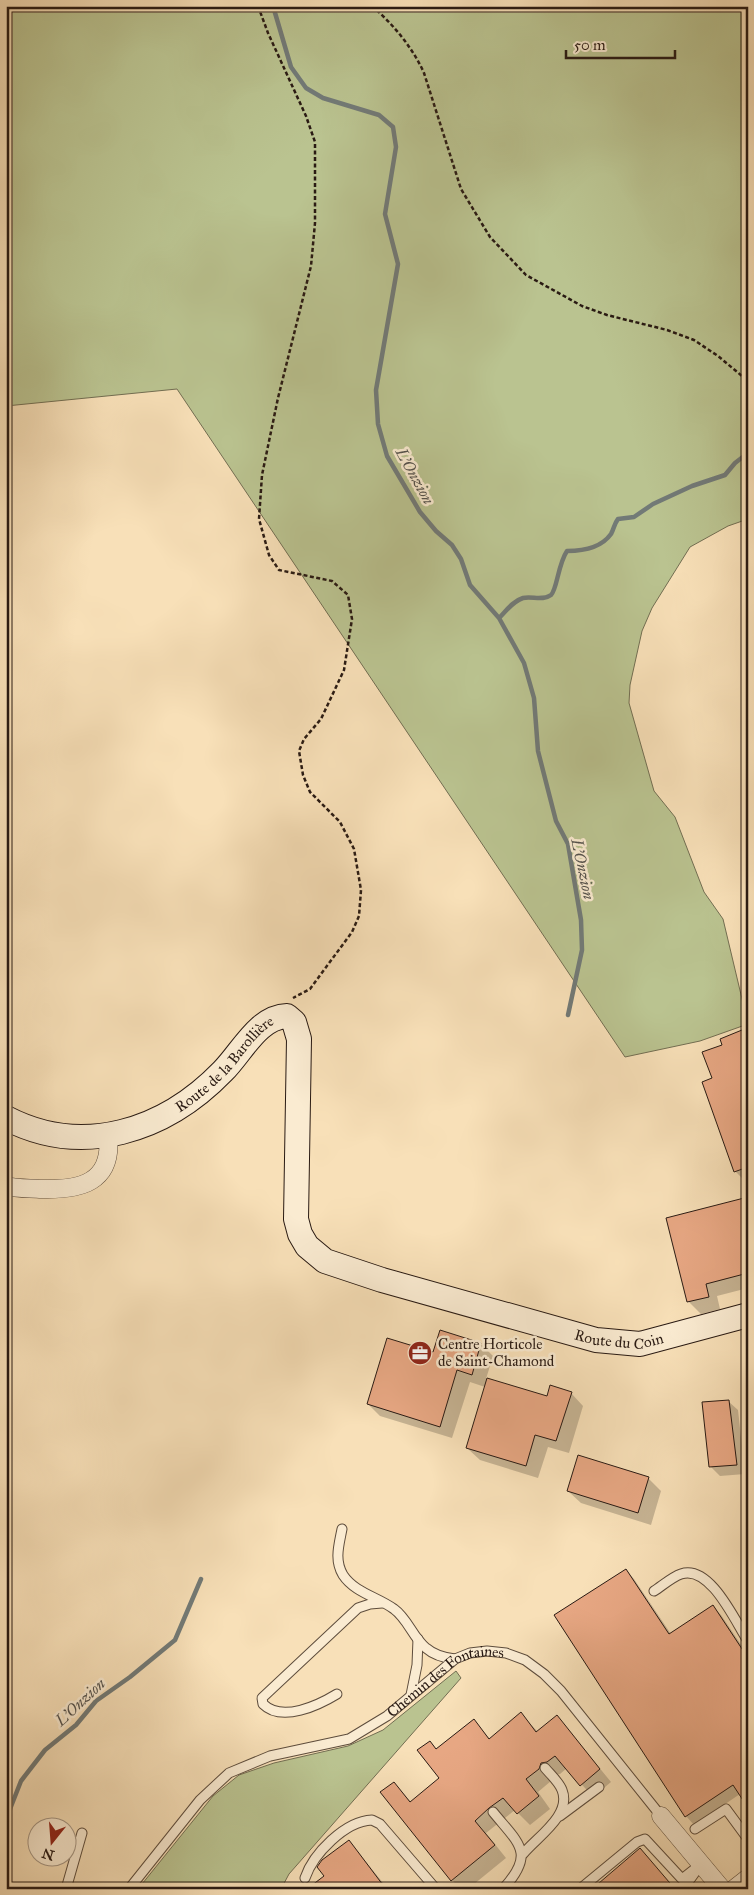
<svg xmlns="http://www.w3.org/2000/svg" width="754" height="1895" viewBox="0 0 754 1895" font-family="'IM FELL Great Primer',serif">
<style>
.green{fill:#bac390;stroke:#726e52}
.shadow{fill:#0003}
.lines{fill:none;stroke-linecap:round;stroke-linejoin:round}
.stream{stroke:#727a77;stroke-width:4.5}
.building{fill:#e7a783;stroke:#291a13}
.service-casing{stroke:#5d4c3c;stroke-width:11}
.minor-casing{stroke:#5d4c3c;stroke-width:19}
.secondary-casing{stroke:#291a13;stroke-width:26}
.path{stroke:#291a13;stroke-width:2.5;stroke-dasharray:4 2.5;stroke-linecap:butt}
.service{stroke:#faebd1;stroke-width:9}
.minor{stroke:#faebd1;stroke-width:18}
.secondary{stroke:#faebd1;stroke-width:24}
.labels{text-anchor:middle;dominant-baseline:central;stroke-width:5;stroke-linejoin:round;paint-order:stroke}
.street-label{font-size:15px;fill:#291a13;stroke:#faebd1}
.poi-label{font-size:15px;fill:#291a13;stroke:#faebd1;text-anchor:start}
.water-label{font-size:16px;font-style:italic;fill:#54524d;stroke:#faebd1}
</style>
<rect width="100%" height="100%" fill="#f8e0b8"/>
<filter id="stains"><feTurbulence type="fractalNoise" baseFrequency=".004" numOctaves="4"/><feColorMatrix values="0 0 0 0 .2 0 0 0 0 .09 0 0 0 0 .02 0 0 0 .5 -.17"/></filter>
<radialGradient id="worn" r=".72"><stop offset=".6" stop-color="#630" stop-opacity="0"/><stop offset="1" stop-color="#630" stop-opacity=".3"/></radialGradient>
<!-- green -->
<path class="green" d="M6,6H748V519L728,526L690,547L652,608L642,631L630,685L629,703L654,791L675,817L704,892L723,919L748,1024L700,1041L625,1057L177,389L6,406Z
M456,1671L461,1678L289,1874L281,1889H138L213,1796L239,1775L274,1763L348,1746L383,1730Z"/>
<!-- shadow -->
<path class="shadow" d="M741,1032L748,1037L747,1183L735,1171L713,1079L723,1046Z
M748,1198V1288L717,1296L720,1309L701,1314L689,1302L668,1219Z
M441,1332L481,1344L493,1356L486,1379L547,1398L571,1393L583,1406L569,1453L548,1447L538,1478L480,1460L467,1448L485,1387L470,1382L452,1438L380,1416L368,1404L434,1354Z
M728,1401L738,1410L745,1474L720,1476L711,1467Z
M648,1478L661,1491L651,1525L581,1503L568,1491Z
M626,1570L634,1579L671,1634L713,1607L721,1615L748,1655V1806L740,1794L694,1825L686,1816Z
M521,1714L538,1732L557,1716L611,1782L593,1797L567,1768L560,1774L553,1775L551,1781L538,1792L550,1809L530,1825L515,1810L486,1833L506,1858L468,1889H461L452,1880L394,1783L411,1802L441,1779L430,1742L437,1750L474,1721L490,1739Z
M349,1841L388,1889H309L326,1876Z
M640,1850L676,1889H594Z"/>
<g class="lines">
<!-- stream -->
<path class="stream" d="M273,6L291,67L306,88L323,98L379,115L393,127L396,147L385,214L398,264L376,390L378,424L387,456L420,512L436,531L452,545L461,559L470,585L499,618L524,663L534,698L538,751L556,821L568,844L581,920L582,950L568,1015
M499,618C506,611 513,601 523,598C532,596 543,601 551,595C557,590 558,564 567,551C582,551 601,548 611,534C614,529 614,524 618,519L634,517L653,504L692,486L725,475L735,463L748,453
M6,1829L10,1809L21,1781L45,1750L76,1725L96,1701L130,1677L175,1640L201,1579"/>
</g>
<!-- building -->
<path class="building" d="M742,1030L744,1037L748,1036V1167L734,1172L702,1082L712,1078L702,1052L722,1045L720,1039Z
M748,1197V1273L706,1284L709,1297L687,1302L666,1218Z
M440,1330L481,1343L472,1375L457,1370L440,1427L367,1404L387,1338L433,1352Z
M487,1378L547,1396L550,1385L572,1392L556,1441L535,1435L526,1466L466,1448Z
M729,1400L737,1465L709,1467L702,1402Z
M578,1455L649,1477L638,1513L567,1491Z
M626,1569L669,1634L713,1605L748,1658V1808L733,1785L685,1817L554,1615Z
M521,1712L536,1732L557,1715L600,1769L580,1786L555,1756L547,1762L541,1763L539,1769L526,1779L539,1796L517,1814L503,1798L489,1808L475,1821L495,1845L451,1881L380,1792L394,1782L410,1802L439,1778L417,1750L430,1741L436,1749L474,1719L489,1739Z
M349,1840L386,1889H307L324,1876L317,1867L322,1860Z
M640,1848L675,1889H592Z"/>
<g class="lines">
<!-- service casing -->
<g class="service-casing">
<g id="service">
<path d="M342,1529C339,1545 334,1560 343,1575C355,1593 378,1597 394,1609C408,1619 413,1638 426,1648C434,1655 445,1658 455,1659"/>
<path d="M654,1591C662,1586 672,1577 681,1574C710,1564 735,1621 748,1641"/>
<path d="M337,1694C319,1705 282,1723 263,1704L262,1698L358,1608L370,1604L382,1603"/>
<path d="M411,1695L417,1665L418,1639"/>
<path d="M493,1812C519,1844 536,1853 503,1889"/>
<path d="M560,1816L599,1787"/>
<path d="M695,1829L726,1809L748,1839"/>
<path d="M523,1854C537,1837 572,1815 562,1790C559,1782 551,1775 545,1768"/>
<path d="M305,1878C313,1854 345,1821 372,1820L380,1824L436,1889"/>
<path d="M66,1889L82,1833"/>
<path id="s1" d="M129,1889L200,1800L229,1773L270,1756L349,1739L387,1716L455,1659L470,1653L487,1651L506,1653L525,1660L544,1674L561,1691L661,1816"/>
<path d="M580,1889L637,1842L645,1839L682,1879L701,1864L683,1889"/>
</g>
</g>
<!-- minor casing -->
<g class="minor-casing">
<path id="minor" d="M6,1186C18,1189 30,1188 42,1189C80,1190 113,1183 108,1136
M661,1816L722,1889
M734,1889L748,1878"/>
</g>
<!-- secondary casing -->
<g class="secondary-casing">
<g id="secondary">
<path id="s2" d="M6,1118C83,1158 165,1131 223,1071C242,1052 258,1017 287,1016L294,1022L299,1039L296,1219L300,1234L307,1246L325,1261L382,1280L596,1340L640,1344L748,1315"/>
</g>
</g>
<!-- path -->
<path class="path" d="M258,6L268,33L306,116L315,142V223L311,266L278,398L262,475L259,519L269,555L279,570L332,581L348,595L352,619L344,670L321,719L304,739L299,751L303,775L310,792L340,822L354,849L361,890L359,916L352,932L310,989L293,998
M372,6C393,24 413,48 424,73L461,189L490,237L526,275L582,306L607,315L667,330L694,340L718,356L748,381"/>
<!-- service -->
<use href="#service" class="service"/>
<!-- minor -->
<use href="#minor" class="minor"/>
<!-- secondary -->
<use href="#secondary" class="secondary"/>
</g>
<!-- icons -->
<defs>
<g id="office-disc" transform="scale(1.25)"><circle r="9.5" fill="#8f2418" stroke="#faebd1"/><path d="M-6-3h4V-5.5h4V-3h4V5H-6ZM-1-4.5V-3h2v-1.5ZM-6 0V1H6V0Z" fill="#fff"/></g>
</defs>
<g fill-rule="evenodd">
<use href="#office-disc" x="420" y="1353"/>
</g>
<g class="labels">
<!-- street labels -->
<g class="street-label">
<text stroke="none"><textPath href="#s2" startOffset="245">Route de la Barollière</textPath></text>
<text stroke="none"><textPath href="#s2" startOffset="891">Route du Coin</textPath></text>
<text stroke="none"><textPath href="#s1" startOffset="394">Chemin des Fontaines</textPath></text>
</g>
<!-- poi labels -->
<g class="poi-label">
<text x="438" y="1344">Centre Horticole<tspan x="438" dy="17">de Saint-Chamond</tspan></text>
</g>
<!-- water labels -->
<g class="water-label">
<text transform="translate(415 476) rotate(61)">L'Onzion</text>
<text transform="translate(583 869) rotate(78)">L'Onzion</text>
<text transform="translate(80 1702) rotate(-43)">L'Onzion</text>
</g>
</g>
<!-- margin -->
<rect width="754" height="1895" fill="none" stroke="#f8e0b8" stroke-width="25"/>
<rect x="8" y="8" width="739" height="1880" fill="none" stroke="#291a13" stroke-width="2.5"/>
<rect x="12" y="12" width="729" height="1870" fill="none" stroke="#291a13"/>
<!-- north arrow -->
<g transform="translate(52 1842) rotate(197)"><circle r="24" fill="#faebd1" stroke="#a69785"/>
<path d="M0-4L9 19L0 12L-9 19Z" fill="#8f2418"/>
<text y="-8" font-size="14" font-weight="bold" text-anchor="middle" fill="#291a13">N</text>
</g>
<!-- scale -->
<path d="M566 50v8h109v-8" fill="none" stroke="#291a13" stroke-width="2.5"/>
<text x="574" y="50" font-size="15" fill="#291a13" stroke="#faebd1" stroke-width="4" paint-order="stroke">50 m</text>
<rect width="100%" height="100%" filter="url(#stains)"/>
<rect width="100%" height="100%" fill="url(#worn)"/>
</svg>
